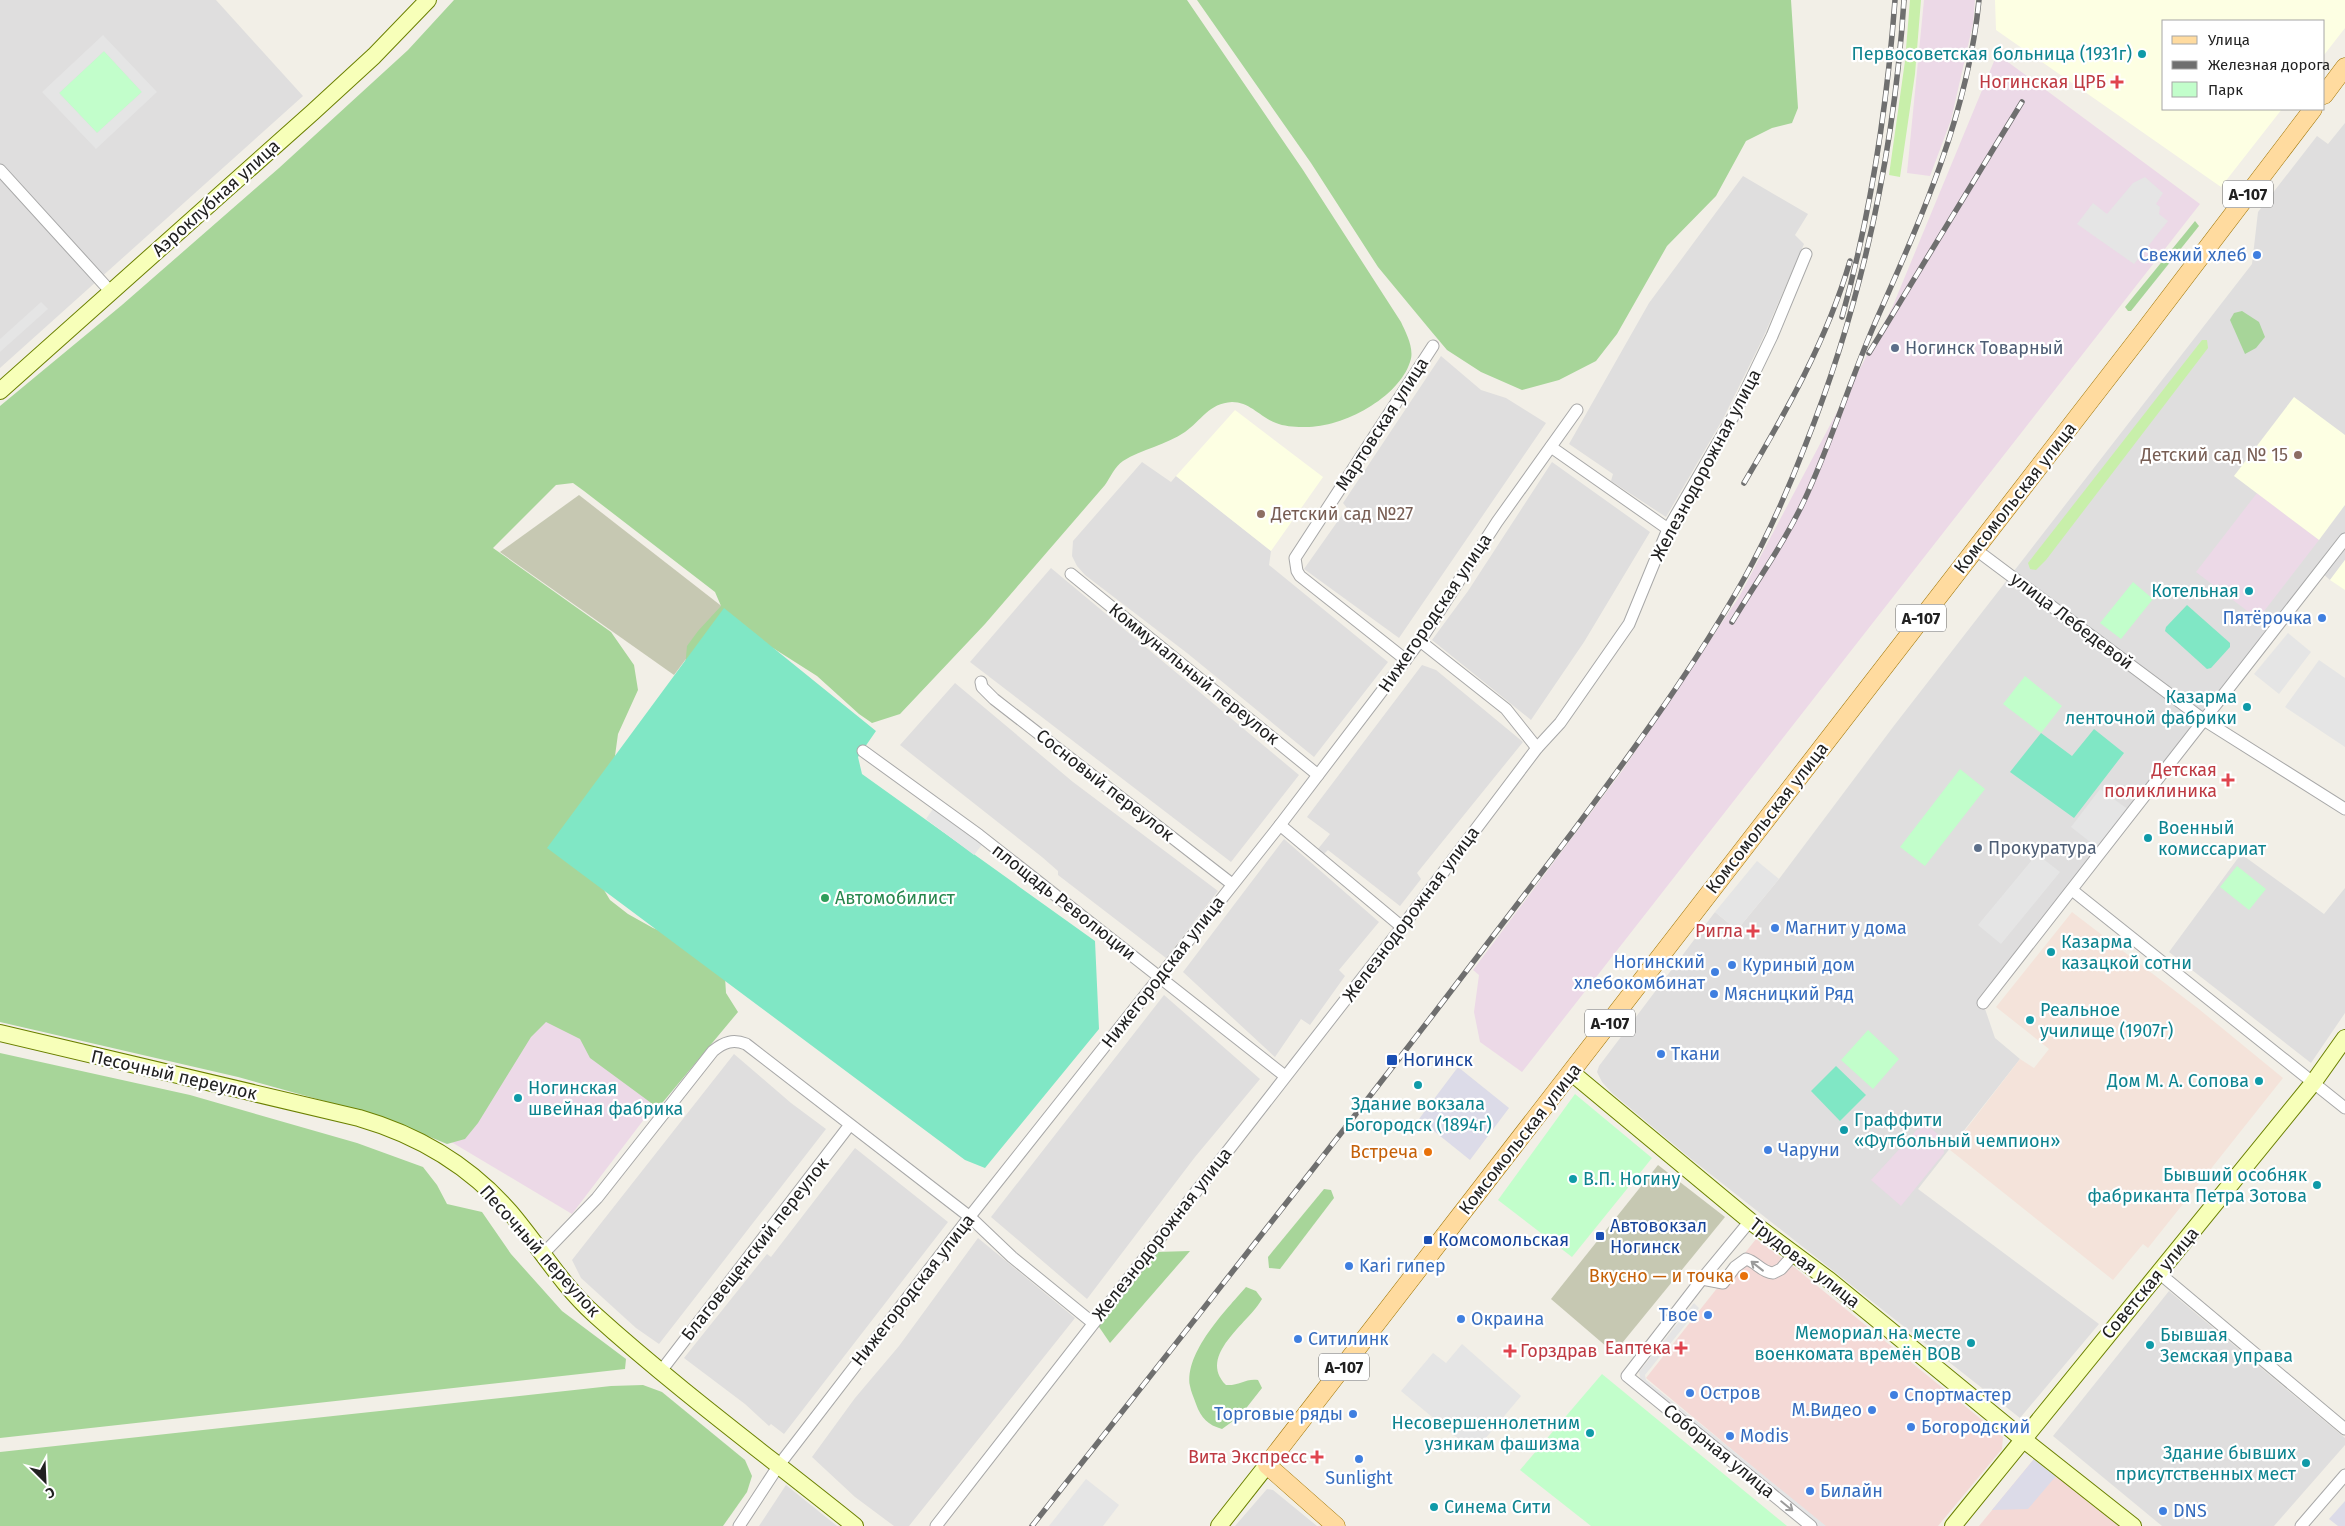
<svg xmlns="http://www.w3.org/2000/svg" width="2345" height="1526" font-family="'Fira Sans',sans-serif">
	<rect width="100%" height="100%" fill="#f2efe7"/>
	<g fill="#dfdede">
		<path d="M0,0h216l87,96 -303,272z"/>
		<path d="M2345,123v437l-15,20 -9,-8 -338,431 12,35 25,21 -102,130 181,135 -79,94 -330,-260 -78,-65 -10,-11 -5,-10 2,-6 116,-154 22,18 42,-51 114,-152 359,-463 6,-52 59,-76 11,8z"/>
		<path d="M1743,176l65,38 -13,21 9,9 -41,94 -39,79 -58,100 -55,-36 2,-7 -44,-30 80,-141z"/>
		<path d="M1441,356l40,34 25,8 40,25 -147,215 -95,-69 43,-61 -4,-5z"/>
		<path d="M1142,462l29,20 5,-6 95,75 -2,14 119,97 -74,95 -127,-104 -102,-78 -8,-9 -5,-10 1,-15z"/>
		<path d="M1552,462l98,70 -66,110 -53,78 -99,-80 36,-49z"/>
		<path d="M1051,568l248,207 -68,87 -261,-200z"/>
		<path d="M1422,665l14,5 87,72 -106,131 4,6 -21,27 -72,-56 -4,4 -6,-5 12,-15 -23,-17z"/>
		<path d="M955,683l118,99 145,109 -52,67 -108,-83v-4l-16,-14 -142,-112z"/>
		<path d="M1284,839l95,83 -40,48 6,6 -35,49 -9,-6 -26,38 -92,-85z"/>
		<path d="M2241,854l83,60 21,-26v125l-34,50 -142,-111z"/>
		<path d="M1164,995l96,84 -65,78 -108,142 -96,-82z"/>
		<path d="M734,1054l57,49 35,26 -167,215 -23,-16 -55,-50 -9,-18z"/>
		<path d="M855,1148l93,74 -164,212 -13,-10 -2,2 -24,-22 -61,-46 83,-104 4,3z"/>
		<path d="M978,1238l97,80 -166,208h-15l-39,-29 -43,-40 43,-59 44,-52z"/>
		<path d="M2169,1291l176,147v7l-71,81h-112l-109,-90z"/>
		<path d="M786,1485l51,41h-78z"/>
		<path d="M1267,1489l6,1 44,36h-82z"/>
	</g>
	<g fill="#f4d9d6">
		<path d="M1756,1239l38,28 209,170 -1,12 -64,77h-114l-178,-148z"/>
		<path d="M2034,1459l22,17 64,50h-141z"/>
	</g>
	<g fill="#ecd9e7">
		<path d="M1924,0h51l-2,24 -22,96 -21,56 -23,-3z"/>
		<path d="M1997,54l203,150 -678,868 -42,-30 -6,-30 5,-37 -6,-5 149,-199 117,-174 153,-289z"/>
		<path d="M2257,493l62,47 -61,79 -62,-47z"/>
		<path d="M540,1006l124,87 -92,121 -124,-74z"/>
		<path d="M1924,1122l18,16 2,15 -43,53 -30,-26z"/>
	</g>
	<g fill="#fdffe3">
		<path d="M1995,0h350v28l-21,27v-34h-160v88h118l-61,78 -225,-157z"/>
		<path d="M2294,397l51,38v70l-26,35 -85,-64z"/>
		<path d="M1235,410l88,67 -52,74 -95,-75z"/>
		<path d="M2345,560v30l-15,-10z"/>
	</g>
	<path fill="#f4e3da" d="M2072,912l128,98 83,68 -135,170 -5,-4 -30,36 -163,-130 70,-91 14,9 15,-19 -53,-42z"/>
	<g fill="#c6c8b2">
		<path d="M579,495l145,113 -50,67 -174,-123z"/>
		<path d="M1658,1165l67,52 -111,136 -63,-54z"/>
	</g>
	<g fill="#c8efaa">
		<path d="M1910,0h11l-6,74 -15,103 -11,-2 16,-114z"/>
		<path d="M2202,340h5l1,8 -162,212 -10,10 -6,-1 -2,-6z"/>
	</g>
	<g fill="#a7d599">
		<path d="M454,0h733l116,170 98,152c5,11 14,27 9,40 -12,37 -70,67 -108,65 -8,0 -19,-1 -26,-4 -16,-6 -26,-21 -44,-21 -23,1 -31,19 -47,30 -19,13 -43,17 -62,29 -8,5 -13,17 -18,24l-120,139 -85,90 -28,9 -13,-9 -42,-38 -44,-28 -88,19 2,-21 11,-15 23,-25 -6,-14 -131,-101 -11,-8 -17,2 -63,63 118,84 23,33 4,25 -20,44 -20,146 12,20 18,14 25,14 50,20 22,29 1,16 12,19 -80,96 -68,-50 -10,-19 -34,-17 -15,15 -53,86 -13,16 -18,5 -65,-27 -144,-40 -238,-55v-616l122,-101 157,-137 129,-118z"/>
		<path d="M1197,0h594l7,108 -6,15 -20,5 -26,13 -30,55 -49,50 -50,88 -21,27 -37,19 -37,10 -41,-18 -34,-22 -16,-19 -53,-64 -67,-104z"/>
		<path d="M2195,221l4,5 -68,85h-3l-3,-4z"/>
		<path d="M2242,311l17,11 6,15 -9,11 -11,6 -15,-34 4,-7z"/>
		<path d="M0,1053l190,42 167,48 66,24 14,18 10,19 35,8 29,42 51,57 64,48 -1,10 -625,69z"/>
		<path d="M1324,1189l7,1 3,8 -54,71 -11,-1 -1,-11z"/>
		<path d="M1190,1251l-80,92 -13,-19 59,-72z"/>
		<path d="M1246,1287l10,4 6,8c-14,25 -65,56 -36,86 13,1 20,-7 32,-5l4,8 -22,28 -18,13c-14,-4 -21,-11 -26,-25 -2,-6 -5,-12 -6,-18 -6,-33 36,-76 56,-99z"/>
		<path d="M643,1385l19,7 83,68 7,16 -5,16 -24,34h-723v-74l611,-66z"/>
	</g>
	<g fill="#c2fecb">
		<path d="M104,51l38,41 -45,41 -38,-40z"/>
		<path d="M2133,582l20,17 -32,40 -21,-16z"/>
		<path d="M2025,676l37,30 -21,27 -38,-29z"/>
		<path d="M1960,769l25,20 -60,77 -25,-19z"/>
		<path d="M2237,866l29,23 -17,21 -29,-23z"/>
		<path d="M1868,1030l31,29 -26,30 -32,-29z"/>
		<path d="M1575,1094l77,64 -80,99 -74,-57z"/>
		<path d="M1602,1374l185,152h-196l-71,-56z"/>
	</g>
	<g fill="#80e7c5">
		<path d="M2187,605l43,38v4l-19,21 -4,1 -42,-38 1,-4z"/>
		<path d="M724,608l152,123 -18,26 4,17 233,167 4,88 -114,139 -20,-8 -418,-312z"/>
		<path d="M2094,729l30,24 -50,65 -64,-46 31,-39 31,23z"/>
		<path d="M1836,1066l30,29 -26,26 -29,-30z"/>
	</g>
	<g fill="#e5e5e5" fill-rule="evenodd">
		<path d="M103,35l54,57 -61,57 -54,-57zM104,51l38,41 -45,41 -38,-40z"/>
		<path d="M2145,177l18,16 -7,11 4,3 -1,7 9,7 -34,43 -57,-40 16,-21 14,11 26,-31z"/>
		<path d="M41,302l7,7 -48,43v-13z"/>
		<path d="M2288,633l23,19 -32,42 -25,-20z"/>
		<path d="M2319,660l26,18v69l-60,-40z"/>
		<path d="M2100,789l29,21 -30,39 -28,-22z"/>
		<path d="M935,806l49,36 -10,13 -48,-36z"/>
		<path d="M2037,854l23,18 -59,72 -23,-19z"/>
		<path d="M1757,861l22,18 -42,51 -22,-18z"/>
		<path d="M1694,1303l5,5 -54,67 1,5 180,146h-9l-176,-145 -2,-9z"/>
		<path d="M1462,1344l59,52 -47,56 -73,-61 32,-38 13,10z"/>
		<path d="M1086,1479l33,26 -16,21h-54z"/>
	</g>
	<g fill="#dcdbe8">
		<path d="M1458,1067l51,41 -39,52 -51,-41z"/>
		<path d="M2034,1459l22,17 -28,33 -36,1z"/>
		<path d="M2345,1501v25h-7l-9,-7z"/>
	</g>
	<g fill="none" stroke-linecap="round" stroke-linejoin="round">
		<defs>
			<g id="street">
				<path d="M0,170l111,122"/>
				<path d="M1551,447l117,82"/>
				<path d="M1975,549l229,171 141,89"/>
				<path d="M1071,574l247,201"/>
				<path d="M1420,641l86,68 31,39"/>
				<path d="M1406,660l-106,-84 -3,-5 -2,-13 138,-212"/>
				<path d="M981,682l1,5 12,12 238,185"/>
				<path d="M863,751l116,84 306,241"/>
				<path d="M1280,825l122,102"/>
				<path d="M2072,890l273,218"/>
				<path d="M1983,1003l362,-464"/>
				<path d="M1750,1221l-48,58 -75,97 184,150"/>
				<path d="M542,1255l55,-57 116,-147c11,-9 20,-12 33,-7l224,173 42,40 81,66"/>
				<path d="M2159,1273l186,156"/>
				<path d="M1702,1279l21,4 12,-16 11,-8c11,3 15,13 27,14l8,-4 14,-16"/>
				<path d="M661,1371l188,-245"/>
				<path d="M739,1526l40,-61 192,-250 309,-390 140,-184 77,-119 80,-112"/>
				<path d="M936,1526l466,-599 135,-179 23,-25 69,-99 39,-95 66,-114 38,-79 34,-82"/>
				<path d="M2301,1526l44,-51"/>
			</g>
			<g id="secondary">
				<path d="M0,391l313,-279 61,-56 54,-56"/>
				<path d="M0,1033l359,85c59,17 110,47 151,94 29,34 51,72 84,102 83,75 174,142 261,212"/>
				<path d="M1572,1073l178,148 79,59 195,160 109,86"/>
				<path d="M1219,1526l48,-61"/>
				<path d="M1953,1526l360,-443 32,-45"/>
			</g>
			<g id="primary">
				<path d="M2324,95l21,-28"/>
				<path d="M1336,1526l-69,-61 877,-1134 169,-222"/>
			</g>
		</defs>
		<use href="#street" stroke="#a8a8a8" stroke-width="13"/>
		<use href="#secondary" stroke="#6b8000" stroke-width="18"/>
		<use href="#primary" stroke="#9e7300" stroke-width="19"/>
		<use href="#street" stroke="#fff" stroke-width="11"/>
		<use href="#secondary" stroke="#f7ffb9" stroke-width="16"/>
		<use href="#primary" stroke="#ffdb9f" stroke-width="18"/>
		<defs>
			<g id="rail">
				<path d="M1842,317c29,-104 45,-210 53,-317"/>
				<path d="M1869,353l153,-251"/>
				<path d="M1744,483c42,-71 83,-143 106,-222"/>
				<path d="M1732,622c26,-43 56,-84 76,-130 25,-55 43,-114 67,-169 46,-104 93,-209 104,-323"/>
				<path d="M1032,1526c134,-170 268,-339 400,-510 47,-62 95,-124 142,-186 61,-82 121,-164 171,-253 23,-42 43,-87 60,-131 57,-143 89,-293 99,-446"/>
			</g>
		</defs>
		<use href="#rail" stroke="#6f6f6f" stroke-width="5.5"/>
		<use href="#rail" stroke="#fff" stroke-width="4" stroke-dasharray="11" stroke-linecap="butt"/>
	</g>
	<defs><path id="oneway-shaft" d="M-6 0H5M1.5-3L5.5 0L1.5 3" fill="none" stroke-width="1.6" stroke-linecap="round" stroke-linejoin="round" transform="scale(1.25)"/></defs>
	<g stroke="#9b9b9b">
		<use href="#oneway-shaft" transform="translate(1757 1266) rotate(-142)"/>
		<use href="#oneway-shaft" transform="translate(1787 1506) rotate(39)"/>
	</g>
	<g fill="#0f9aa8" stroke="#fff" stroke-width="2">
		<circle cx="2142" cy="54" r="5"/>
		<circle cx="2249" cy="591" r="5"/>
		<circle cx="2247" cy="707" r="5"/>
		<circle cx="2148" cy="838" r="5"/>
		<circle cx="2051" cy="952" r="5"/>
		<circle cx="2030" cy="1020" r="5"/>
		<circle cx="2259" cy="1081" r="5"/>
		<circle cx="1418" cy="1085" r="5"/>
		<circle cx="518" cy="1098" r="5"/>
		<circle cx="1844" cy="1130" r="5"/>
		<circle cx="1573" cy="1179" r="5"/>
		<circle cx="2317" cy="1185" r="5"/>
		<circle cx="1971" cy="1343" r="5"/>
		<circle cx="2150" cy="1345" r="5"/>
		<circle cx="1590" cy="1433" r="5"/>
		<circle cx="2306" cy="1463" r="5"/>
		<circle cx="1434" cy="1507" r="5"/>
	</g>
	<g fill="#e0444e" stroke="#fff" stroke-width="2">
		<path d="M2114.5 74.5h5v5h5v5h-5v5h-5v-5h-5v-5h5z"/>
		<path d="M2225.5 772.5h5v5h5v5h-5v5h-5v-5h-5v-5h5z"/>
		<path d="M1750.5 923.5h5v5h5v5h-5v5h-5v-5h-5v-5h5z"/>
		<path d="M1678.5 1340.5h5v5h5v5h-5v5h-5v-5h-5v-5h5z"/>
		<path d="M1507.5 1343.5h5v5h5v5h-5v5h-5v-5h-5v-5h5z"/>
		<path d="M1314.5 1449.5h5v5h5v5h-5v5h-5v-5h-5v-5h5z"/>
	</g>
	<g fill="#3f7fe0" stroke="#fff" stroke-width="2">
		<circle cx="2257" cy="255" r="5"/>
		<circle cx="2322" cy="618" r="5"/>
		<circle cx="1775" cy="928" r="5"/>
		<circle cx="1732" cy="965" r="5"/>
		<circle cx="1715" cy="972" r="5"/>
		<circle cx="1714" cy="994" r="5"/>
		<circle cx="1661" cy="1054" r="5"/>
		<circle cx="1768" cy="1150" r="5"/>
		<circle cx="1349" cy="1266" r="5"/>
		<circle cx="1708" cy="1315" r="5"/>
		<circle cx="1461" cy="1319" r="5"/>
		<circle cx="1298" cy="1339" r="5"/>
		<circle cx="1690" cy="1393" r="5"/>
		<circle cx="1894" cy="1395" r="5"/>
		<circle cx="1872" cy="1410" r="5"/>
		<circle cx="1353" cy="1414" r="5"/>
		<circle cx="1911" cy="1427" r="5"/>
		<circle cx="1730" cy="1436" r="5"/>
		<circle cx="1359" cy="1459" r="5"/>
		<circle cx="1810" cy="1491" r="5"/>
		<circle cx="2163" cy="1511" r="5"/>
	</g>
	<g fill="#5c6f8a" stroke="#fff" stroke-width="2">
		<circle cx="1895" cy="348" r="5"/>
		<circle cx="1978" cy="848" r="5"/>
	</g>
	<g fill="#8d6e63" stroke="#fff" stroke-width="2">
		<circle cx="2298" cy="455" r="5"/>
		<circle cx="1261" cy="514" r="5"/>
	</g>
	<circle fill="#2e9e5b" stroke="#fff" stroke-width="2" cx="825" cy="898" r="5"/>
	<g fill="#1a4fb4" stroke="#fff" stroke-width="2">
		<rect x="1386" y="1054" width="12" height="12" rx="2.5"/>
		<rect x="1595" y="1231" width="10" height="10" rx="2.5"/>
		<rect x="1423" y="1235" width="10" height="10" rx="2.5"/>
	</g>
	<g fill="#e8710a" stroke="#fff" stroke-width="2">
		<circle cx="1428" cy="1152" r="5"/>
		<circle cx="1744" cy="1276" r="5"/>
	</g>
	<g text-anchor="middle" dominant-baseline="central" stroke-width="4.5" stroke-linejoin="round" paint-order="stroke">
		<g fill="#fff" stroke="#646464" stroke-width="1">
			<rect x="2223" y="180.5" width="50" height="27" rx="4"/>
			<rect x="1896" y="604.5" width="50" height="27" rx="4"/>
			<rect x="1585" y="1009.5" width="50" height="27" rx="4"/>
			<rect x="1319" y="1353.5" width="50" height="27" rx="4"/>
		</g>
		<g font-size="16" font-weight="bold" fill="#212121">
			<text x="2248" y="194">А-107</text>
			<text x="1921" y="618">А-107</text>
			<text x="1610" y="1023">А-107</text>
			<text x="1344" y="1367">А-107</text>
		</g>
		<g font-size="18" fill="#0d838f" stroke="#fff" text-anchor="end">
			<text x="2132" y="54">Первосоветская больница (1931г)</text>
			<text x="2239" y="591">Котельная</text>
			<text x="2237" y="697">Казарма<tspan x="2237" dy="21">ленточной фабрики</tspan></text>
			<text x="2158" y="828" text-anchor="start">Военный<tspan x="2158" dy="21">комиссариат</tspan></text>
			<text x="2061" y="942" text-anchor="start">Казарма<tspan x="2061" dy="21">казацкой сотни</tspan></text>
			<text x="2040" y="1010" text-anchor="start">Реальное<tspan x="2040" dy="21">училище (1907г)</tspan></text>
			<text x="2249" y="1081">Дом М. А. Сопова</text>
			<text x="528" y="1088" text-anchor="start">Ногинская<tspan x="528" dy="21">швейная фабрика</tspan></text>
			<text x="1418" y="1104" text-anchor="middle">Здание вокзала<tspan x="1418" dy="21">Богородск (1894г)</tspan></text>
			<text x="1854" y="1120" text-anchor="start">Граффити<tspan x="1854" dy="21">«Футбольный чемпион»</tspan></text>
			<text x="2307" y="1175">Бывший особняк<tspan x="2307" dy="21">фабриканта Петра Зотова</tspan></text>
			<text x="1583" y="1179" text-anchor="start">В.П. Ногину</text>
			<text x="1961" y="1333">Мемориал на месте<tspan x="1961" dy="21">военкомата времён ВОВ</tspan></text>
			<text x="2160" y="1335" text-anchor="start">Бывшая<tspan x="2160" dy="21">Земская управа</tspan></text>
			<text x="1580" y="1423">Несовершеннолетним<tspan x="1580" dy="21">узникам фашизма</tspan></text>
			<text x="2296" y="1453">Здание бывших<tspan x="2296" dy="21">присутственных мест</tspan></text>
			<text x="1444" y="1507" text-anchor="start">Синема Сити</text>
		</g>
		<g font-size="18" fill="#be3a42" stroke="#fff" text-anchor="end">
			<text x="2106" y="82">Ногинская ЦРБ</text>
			<text x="2217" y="770">Детская<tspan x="2217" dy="21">поликлиника</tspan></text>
			<text x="1743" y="931">Ригла</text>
			<text x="1671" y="1348">Еаптека</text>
			<text x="1520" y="1351" text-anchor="start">Горздрав</text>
			<text x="1307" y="1457">Вита Экспресс</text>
		</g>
		<g font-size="18" fill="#212121" stroke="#fff">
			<text transform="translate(216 198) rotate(-42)">Аэроклубная улица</text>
			<text transform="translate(1382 424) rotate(-57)">Мартовская улица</text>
			<text transform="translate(1706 465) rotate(-62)">Железнодорожная улица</text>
			<text transform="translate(2015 498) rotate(-52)">Комсомольская улица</text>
			<text transform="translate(1435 613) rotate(-56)">Нижегородская улица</text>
			<text transform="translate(2072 621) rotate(37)">улица Лебедевой</text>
			<text transform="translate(1194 674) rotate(39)">Коммунальный переулок</text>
			<text transform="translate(1105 785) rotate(38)">Сосновый переулок</text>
			<text transform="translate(1767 818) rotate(-52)">Комсомольская улица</text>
			<text transform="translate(1064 902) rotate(38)">площадь Революции</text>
			<text transform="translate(1411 914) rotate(-53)">Железнодорожная улица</text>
			<text transform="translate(1163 972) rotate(-52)">Нижегородская улица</text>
			<text transform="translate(174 1075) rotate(13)">Песочный переулок</text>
			<text transform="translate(1520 1139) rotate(-52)">Комсомольская улица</text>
			<text transform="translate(1162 1234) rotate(-52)">Железнодорожная улица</text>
			<text transform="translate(755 1249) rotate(-52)">Благовещенский переулок</text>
			<text transform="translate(540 1251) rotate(48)">Песочный переулок</text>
			<text transform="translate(1805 1263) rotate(38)">Трудовая улица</text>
			<text transform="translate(2150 1283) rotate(-50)">Советская улица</text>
			<text transform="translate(913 1290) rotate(-52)">Нижегородская улица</text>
			<text transform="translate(1719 1451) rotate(39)">Соборная улица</text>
		</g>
		<g font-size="18" fill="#366cbe" stroke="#fff" text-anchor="start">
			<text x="2247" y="255" text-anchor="end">Свежий хлеб</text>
			<text x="2312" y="618" text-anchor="end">Пятёрочка</text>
			<text x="1785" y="928">Магнит у дома</text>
			<text x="1705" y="962" text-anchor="end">Ногинский<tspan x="1705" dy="21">хлебокомбинат</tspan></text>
			<text x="1742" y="965">Куриный дом</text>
			<text x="1724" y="994">Мясницкий Ряд</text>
			<text x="1671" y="1054">Ткани</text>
			<text x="1778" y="1150">Чаруни</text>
			<text x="1359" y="1266">Kari гипер</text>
			<text x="1698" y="1315" text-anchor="end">Твое</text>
			<text x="1471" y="1319">Окраина</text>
			<text x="1308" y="1339">Ситилинк</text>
			<text x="1700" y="1393">Остров</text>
			<text x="1904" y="1395">Спортмастер</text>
			<text x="1862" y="1410" text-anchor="end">М.Видео</text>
			<text x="1343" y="1414" text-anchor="end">Торговые ряды</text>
			<text x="1921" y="1427">Богородский</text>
			<text x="1740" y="1436">Modis</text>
			<text x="1359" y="1478" text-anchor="middle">Sunlight</text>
			<text x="1820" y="1491">Билайн</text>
			<text x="2173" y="1511">DNS</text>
		</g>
		<g font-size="18" fill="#4e5e75" stroke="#fff" text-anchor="start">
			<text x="1905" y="348">Ногинск Товарный</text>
			<text x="1988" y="848">Прокуратура</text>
		</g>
		<g font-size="18" fill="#785e54" stroke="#fff" text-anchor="end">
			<text x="2288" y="455">Детский сад № 15</text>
			<text x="1271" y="514" text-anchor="start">Детский сад №27</text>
		</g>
		<g font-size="18" fill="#27864d" stroke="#fff" text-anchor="start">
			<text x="835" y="898">Автомобилист</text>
		</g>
		<g font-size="18" fill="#164399" stroke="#fff" text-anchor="start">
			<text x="1403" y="1060">Ногинск</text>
			<text x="1610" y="1226">Автовокзал<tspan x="1610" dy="21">Ногинск</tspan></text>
			<text x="1438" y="1240">Комсомольская</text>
		</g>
		<g font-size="18" fill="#c56008" stroke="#fff" text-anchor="end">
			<text x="1418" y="1152">Встреча</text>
			<text x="1734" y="1276">Вкусно — и точка</text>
		</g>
	</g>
	<rect x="2162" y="20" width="162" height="90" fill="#ffffff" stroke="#a6a6a6"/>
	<rect x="2172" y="36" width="25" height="8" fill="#ffdb9f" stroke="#a6a6a6"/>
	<text x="2208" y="45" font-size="15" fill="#212121">Улица</text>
	<rect x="2172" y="61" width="25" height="8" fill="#6f6f6f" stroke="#a6a6a6"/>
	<text x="2208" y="70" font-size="15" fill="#212121">Железная дорога</text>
	<rect x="2172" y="82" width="25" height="15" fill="#c2fecb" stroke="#a6a6a6"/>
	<text x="2208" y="95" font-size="15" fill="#212121">Парк</text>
	<g transform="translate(45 1481) rotate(156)" stroke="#ffffff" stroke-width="4" paint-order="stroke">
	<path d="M0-4L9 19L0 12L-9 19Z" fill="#212121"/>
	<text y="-8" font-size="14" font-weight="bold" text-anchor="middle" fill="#212121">С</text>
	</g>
</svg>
